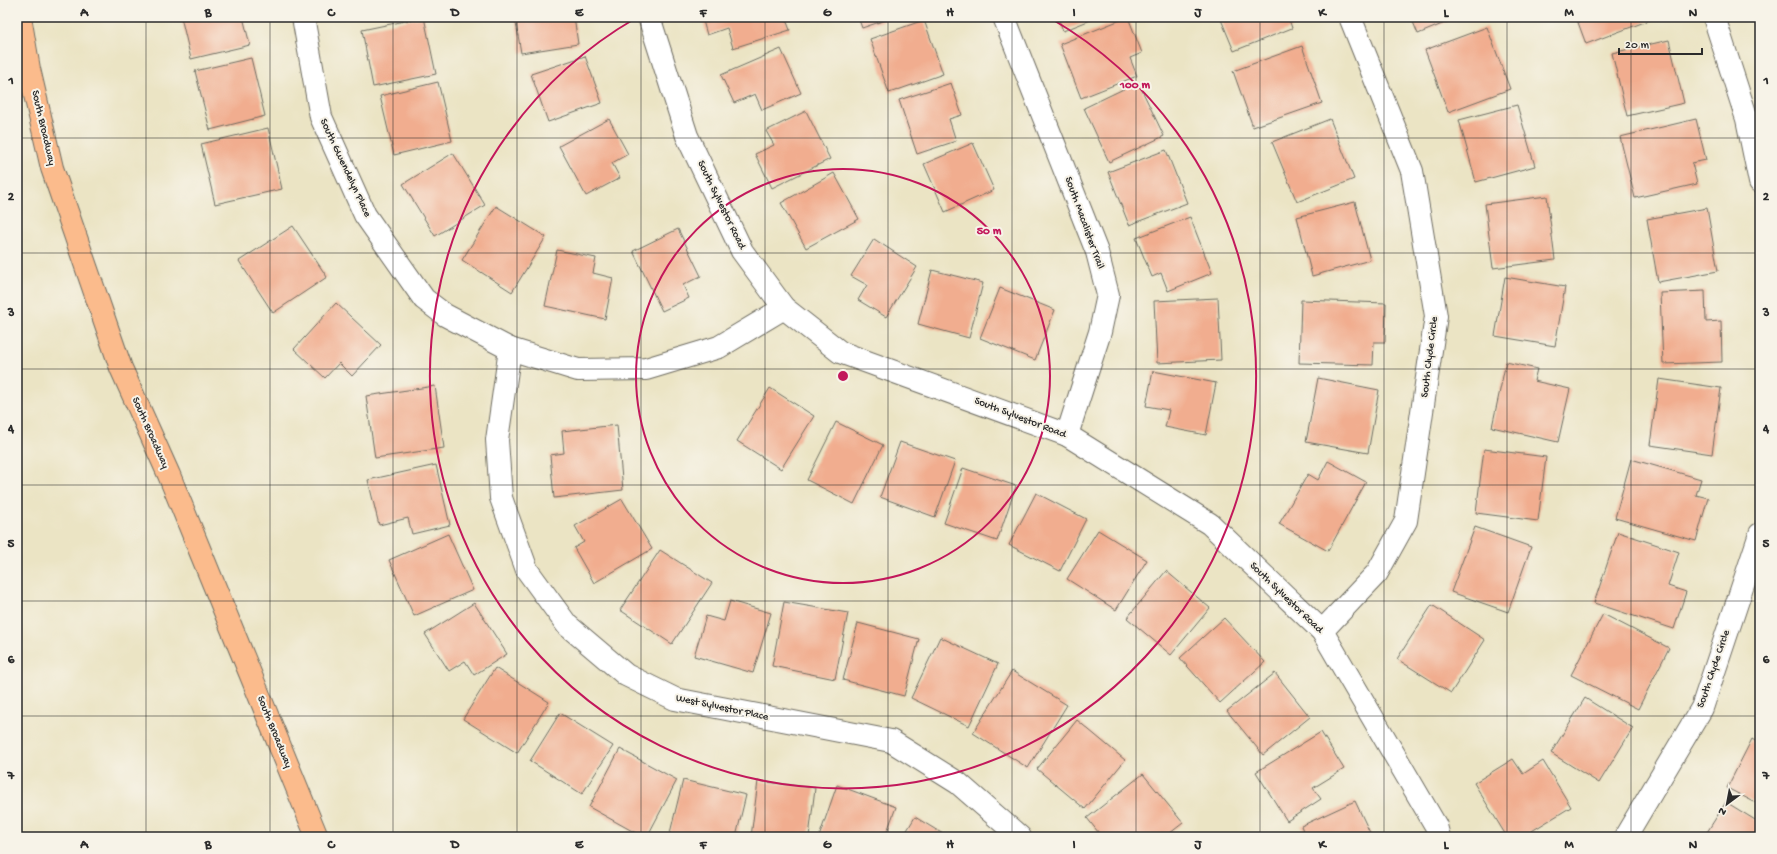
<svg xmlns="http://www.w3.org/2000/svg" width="1777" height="854" font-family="'Gochi Hand',sans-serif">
	<rect width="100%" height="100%" fill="#f7f3e8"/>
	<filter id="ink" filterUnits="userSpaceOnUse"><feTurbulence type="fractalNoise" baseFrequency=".025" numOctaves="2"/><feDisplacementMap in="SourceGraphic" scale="8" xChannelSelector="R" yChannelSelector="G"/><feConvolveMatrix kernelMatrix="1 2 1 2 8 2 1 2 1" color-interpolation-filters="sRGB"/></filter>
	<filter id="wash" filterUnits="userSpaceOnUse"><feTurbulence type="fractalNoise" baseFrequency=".012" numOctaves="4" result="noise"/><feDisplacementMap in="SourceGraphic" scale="16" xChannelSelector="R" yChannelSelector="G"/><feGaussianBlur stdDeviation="0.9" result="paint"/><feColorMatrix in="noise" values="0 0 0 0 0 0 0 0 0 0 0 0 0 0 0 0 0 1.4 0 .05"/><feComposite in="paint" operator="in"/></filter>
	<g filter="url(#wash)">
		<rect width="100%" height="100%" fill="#ebe4c4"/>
		<g id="blocks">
			<g fill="#f1ad8f">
				<path d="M181,17h62l7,28 -59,14z"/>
				<path d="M424,17l12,57 -63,13 -11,-57z"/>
				<path d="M515,17h59l4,27 -57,9z"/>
				<path d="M702,17h83l5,13 -57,18 -6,-20 -20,7z"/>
				<path d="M858,17h36l-32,11z"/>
				<path d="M1058,17h40l-35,14z"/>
				<path d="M1128,17l14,36 -12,5 7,18 -56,22 -21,-54z"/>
				<path d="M1220,17h68l4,11 -58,23z"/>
				<path d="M1411,17h48l-41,17z"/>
				<path d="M1576,17h73l1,3 -64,24z"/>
				<path d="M924,20l19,54 -54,19 -19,-54z"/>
				<path d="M1487,27l23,62 -62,23 -23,-62z"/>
				<path d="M1669,40l15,63 -57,13 -15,-63z"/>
				<path d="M1302,46l20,57 -69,24 -20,-56z"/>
				<path d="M781,49l20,44 -39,17 -7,-16 -21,9 -13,-28z"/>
				<path d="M585,56l17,47 -54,19 -17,-48z"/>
				<path d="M251,58l14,58 -55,14 -15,-59z"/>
				<path d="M438,82l14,59 -58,14 -14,-59z"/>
				<path d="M1138,82l26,54 -55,26 -25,-54z"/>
				<path d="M951,83l11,32 -13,4 7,22 -39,13 -18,-54z"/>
				<path d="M1517,105l18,61 -59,16 -17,-62z"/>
				<path d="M806,111l24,48 -58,29 -17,-34 19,-9 -8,-14z"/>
				<path d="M609,119l19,35 -16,9 8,15 -34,18 -27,-50z"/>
				<path d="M1330,119l24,60 -57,23 -25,-60z"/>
				<path d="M1696,119l10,41 -14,3 5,21 -62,14 -15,-61z"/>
				<path d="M268,128l14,61 -67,15 -14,-60z"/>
				<path d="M973,143l21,47 -49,22 -21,-48z"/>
				<path d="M1166,150l21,53 -58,22 -21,-53z"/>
				<path d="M453,153l32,52 -50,31 -32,-52z"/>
				<path d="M834,173l25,46 -53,29 -25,-45z"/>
				<path d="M1547,196l8,64 -62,8 -8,-64z"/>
				<path d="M1355,202l15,58 -58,16 -15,-59z"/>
				<path d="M496,206l50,31 -34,55 -50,-32z"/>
				<path d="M1707,208l11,63 -60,11 -11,-63z"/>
				<path d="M1190,217l22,56 -44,18 -7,-18 -9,4 -16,-39z"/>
				<path d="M293,226l34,51 -54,36 -34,-52z"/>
				<path d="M678,229l23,47 -18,9 6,13 -27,13 -29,-60z"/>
				<path d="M874,239l43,28 -31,50 -28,-17 9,-15 -16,-9z"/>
				<path d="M557,250l39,8 -3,15 20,5 -8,41 -60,-13z"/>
				<path d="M932,270l51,13 -14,55 -51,-14z"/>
				<path d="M1505,277l60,10 -10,59 -60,-10z"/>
				<path d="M1000,288l55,22 -20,50 -55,-22z"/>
				<path d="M1705,291l1,31 15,-1 1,41 -59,2 -3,-71z"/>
				<path d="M1218,298l3,62 -64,3 -3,-62z"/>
				<path d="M1301,300l85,3 -1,39h-11l-1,23 -74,-2z"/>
				<path d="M336,303l45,42 -29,31 -13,-13 -14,15 -31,-29z"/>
				<path d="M1506,362l31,7 -3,12 36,8 -12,53 -66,-15z"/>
				<path d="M1153,371l63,12 -10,52 -41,-8 4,-17 -23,-4z"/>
				<path d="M1318,378l61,12 -11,63 -62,-11z"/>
				<path d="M1659,379l62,9 -9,66 -62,-9z"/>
				<path d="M435,386l9,62 -69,10 -9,-62z"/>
				<path d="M770,388l44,28 -33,53 -44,-28z"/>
				<path d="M836,422l47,23 -29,59 -47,-24z"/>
				<path d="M617,425l6,65 -69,8 -4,-43 14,-2 -2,-22z"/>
				<path d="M900,442l55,19 -20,56 -55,-20z"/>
				<path d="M1484,449l62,8 -8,64 -62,-8z"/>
				<path d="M1631,459l70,20 -5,16 12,3 -12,43 -81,-23z"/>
				<path d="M1328,461l38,21 -38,69 -49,-27 29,-50 10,6z"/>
				<path d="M436,465l14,60 -38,9 -4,-16 -29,7 -11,-45z"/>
				<path d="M963,468l53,18 -19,55 -53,-18z"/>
				<path d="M1036,493l50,26 -26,52 -51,-26z"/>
				<path d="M622,499l30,50 -58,34 -20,-35 10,-6 -9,-16z"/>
				<path d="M1475,527l56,20 -23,65 -57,-20z"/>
				<path d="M1098,530l49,30 -31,50 -49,-31z"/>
				<path d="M1618,532l61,20 -11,34 18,6 -12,37 -80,-26z"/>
				<path d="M448,534l25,56 -59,26 -25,-56z"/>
				<path d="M660,550l52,33 -40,61 -52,-34z"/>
				<path d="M1166,571l44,37 -39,47 -44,-37z"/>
				<path d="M730,601l41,12 -18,60 -59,-17 12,-40 18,5z"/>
				<path d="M784,602l64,11 -13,66 -63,-13z"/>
				<path d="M474,603l33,51 -33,21 -9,-14 -16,10 -24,-37z"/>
				<path d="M1432,605l53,35 -34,53 -54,-34z"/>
				<path d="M1603,614l66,34 -31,61 -67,-34z"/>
				<path d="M1224,618l41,44 -45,41 -40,-45z"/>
				<path d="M858,623l61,16 -15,57 -61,-16z"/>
				<path d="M940,637l58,27 -29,62 -58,-28z"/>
				<path d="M495,668l54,34 -32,51 -54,-34z"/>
				<path d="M1012,671l55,34 -39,63 -55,-35z"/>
				<path d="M1275,673l35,44 -47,38 -36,-44z"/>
				<path d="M1585,698l48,30 -34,55 -48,-30z"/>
				<path d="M560,713l53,33 -31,48 -52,-33z"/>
				<path d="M1077,720l48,40 -40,49 -48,-40z"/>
				<path d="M1321,732l23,37 -31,19 8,11 -34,22 -31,-49z"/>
				<path d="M1752,739l8,5v61l-33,-17z"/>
				<path d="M620,749l57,31 -30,57h-4l-54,-30z"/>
				<path d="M1513,759l10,15 20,-13 28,46 -49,30h-15l-33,-54z"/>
				<path d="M1143,774l40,49 -18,14h-63l-15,-19z"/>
				<path d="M683,780l63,15 -10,42h-67z"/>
				<path d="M758,781l57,7 -6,49h-58z"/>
				<path d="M837,785l59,22 -11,30h-66z"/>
				<path d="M1355,801l17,36h-66l-5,-11z"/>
				<path d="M1726,802l34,21v14h-56z"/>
				<path d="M915,817l33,20h-45z"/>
			</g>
		</g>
	</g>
	<g filter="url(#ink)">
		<use href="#blocks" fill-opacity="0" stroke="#6e6c61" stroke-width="1"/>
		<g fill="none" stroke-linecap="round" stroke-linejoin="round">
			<defs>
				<g id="minor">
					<path d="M303,17l18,100 44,98 59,84 21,16 65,34 68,21 68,-1 73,-22 65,-39"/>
					<path d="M649,17l38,119 55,115 42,57 56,44 227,83 143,89 112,107 114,195 3,11"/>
					<path d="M1004,17l93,235 11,43 -8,37 -33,103"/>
					<path d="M1714,17l33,102 13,63"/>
					<path d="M510,349l-13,91 4,58 26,72 40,55 59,50 49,24 216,42 67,42 62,54"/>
					<path d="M1322,631l55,-58 29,-52 30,-205 -24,-145 -62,-154"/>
					<path d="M1625,837l77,-129 58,-174"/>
				</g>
				<path id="major" d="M20,17l9,52 23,99 69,200 48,107 148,362"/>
			</defs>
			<use href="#minor" stroke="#6e6c61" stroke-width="24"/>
			<use href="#major" stroke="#6e6c61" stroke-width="24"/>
			<use href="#minor" stroke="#fff" stroke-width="22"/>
			<use href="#major" stroke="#fbbb8c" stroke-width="22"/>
		</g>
	</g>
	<path fill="none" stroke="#2b2b2b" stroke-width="1" stroke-opacity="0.55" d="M146,17v820M270,17v820M393,17v820M517,17v820M641,17v820M765,17v820M888,17v820M1012,17v820M1136,17v820M1260,17v820M1384,17v820M1507,17v820M1631,17v820M17,138h1743M17,253h1743M17,369h1743M17,485h1743M17,601h1743M17,716h1743"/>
	<g fill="none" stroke="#c2185b" stroke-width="2">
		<circle cx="843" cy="376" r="207"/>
		<path d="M1050 18A413 413 0 1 1 636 18"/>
	</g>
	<g text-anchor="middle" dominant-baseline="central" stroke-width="4" stroke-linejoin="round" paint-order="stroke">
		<g font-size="11" fill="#2b2b2b" stroke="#f7f3e8">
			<text transform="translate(43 128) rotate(77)">South Broadway</text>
			<text transform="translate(345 168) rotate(65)">South Gwendelyn Place</text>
			<text transform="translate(721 205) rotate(64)">South Sylvestor Road</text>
			<text transform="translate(1084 223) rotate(70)">South Macalister Trail</text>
			<text transform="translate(1430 357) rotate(-83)">South Clyde Circle</text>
			<text transform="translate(1020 418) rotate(21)">South Sylvestor Road</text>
			<text transform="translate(150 433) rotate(66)">South Broadway</text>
			<text transform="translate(1286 598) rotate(44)">South Sylvestor Road</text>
			<text transform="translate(1714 669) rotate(-71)">South Clyde Circle</text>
			<text transform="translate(722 708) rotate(12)">West Sylvestor Place</text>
			<text transform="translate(274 732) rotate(68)">South Broadway</text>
		</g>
	</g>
	<circle cx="843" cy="376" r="6" fill="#c2185b" stroke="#f7f3e8" stroke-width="2"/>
	<g font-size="12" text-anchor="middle" font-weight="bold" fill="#c2185b" stroke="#f7f3e8" stroke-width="4" stroke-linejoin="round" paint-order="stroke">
		<text x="1135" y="88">100 m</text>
		<text x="989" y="234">50 m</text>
	</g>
	<rect width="1777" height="854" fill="none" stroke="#f7f3e8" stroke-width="44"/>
	<g transform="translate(1727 804) rotate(212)" stroke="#f7f3e8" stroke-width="3" paint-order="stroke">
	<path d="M0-3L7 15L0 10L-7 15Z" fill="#2b2b2b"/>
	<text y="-6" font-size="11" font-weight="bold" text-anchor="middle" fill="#2b2b2b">N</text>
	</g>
	<path d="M1619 48v6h83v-6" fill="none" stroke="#2b2b2b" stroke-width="2"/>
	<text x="1625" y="48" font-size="12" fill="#2b2b2b" stroke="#f7f3e8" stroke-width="3" paint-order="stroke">20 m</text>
	<rect x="22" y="22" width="1733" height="810" fill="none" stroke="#2b2b2b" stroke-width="1.5"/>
	<g font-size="13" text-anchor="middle" font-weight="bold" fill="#2b2b2b">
		<text x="84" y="16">A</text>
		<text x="208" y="16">B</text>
		<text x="331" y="16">C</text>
		<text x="455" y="16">D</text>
		<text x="579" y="16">E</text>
		<text x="703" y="16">F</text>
		<text x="827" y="16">G</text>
		<text x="950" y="16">H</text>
		<text x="1074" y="16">I</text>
		<text x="1198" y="16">J</text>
		<text x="1322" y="16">K</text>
		<text x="1446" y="16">L</text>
		<text x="1569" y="16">M</text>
		<text x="1693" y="16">N</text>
		<text x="11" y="84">1</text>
		<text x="1766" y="84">1</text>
		<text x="11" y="200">2</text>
		<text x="1766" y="200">2</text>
		<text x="11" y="316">3</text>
		<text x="1766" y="316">3</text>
		<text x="11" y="432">4</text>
		<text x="1766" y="432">4</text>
		<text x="11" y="547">5</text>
		<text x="1766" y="547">5</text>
		<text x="11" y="663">6</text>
		<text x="1766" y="663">6</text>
		<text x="11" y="779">7</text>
		<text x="1766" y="779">7</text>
		<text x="84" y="848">A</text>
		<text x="208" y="848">B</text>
		<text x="331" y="848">C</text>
		<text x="455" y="848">D</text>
		<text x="579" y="848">E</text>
		<text x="703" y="848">F</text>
		<text x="827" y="848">G</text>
		<text x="950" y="848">H</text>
		<text x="1074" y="848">I</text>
		<text x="1198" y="848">J</text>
		<text x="1322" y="848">K</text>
		<text x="1446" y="848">L</text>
		<text x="1569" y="848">M</text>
		<text x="1693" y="848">N</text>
	</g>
</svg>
